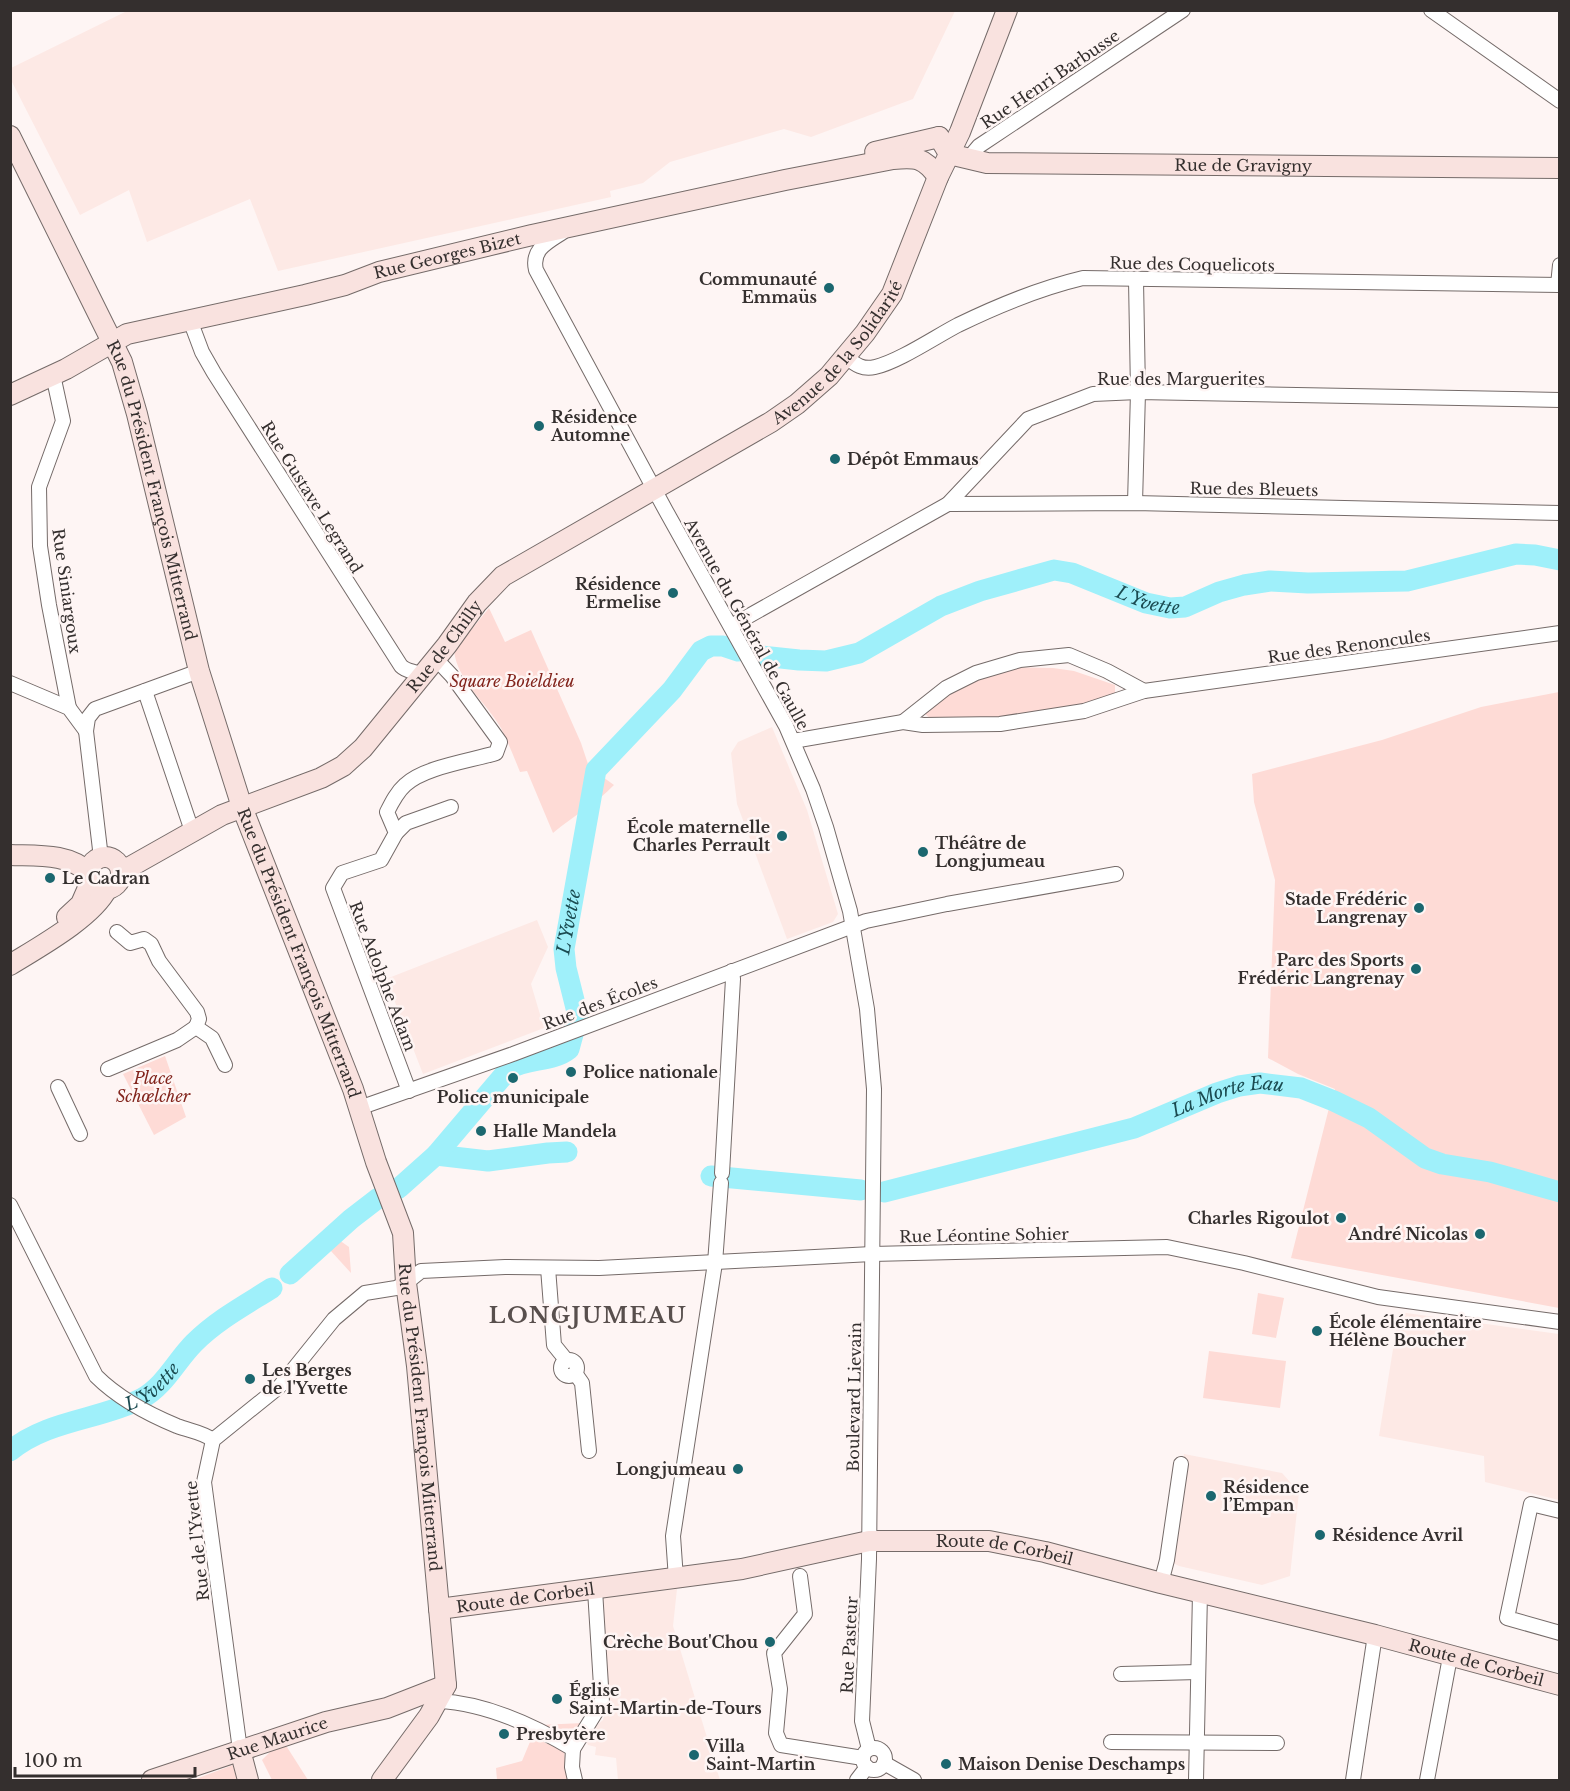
<svg xmlns="http://www.w3.org/2000/svg" width="1570" height="1791" font-family="'Libre Baskerville',serif">
	<rect width="100%" height="100%" fill="#fef5f4"/>
	<g fill="#fde9e5">
		<path d="M127,11h828l-42,88 -102,38 -27,-8 -114,33 -27,21 -33,8 1,6 -333,74 -28,-72 -103,43 -18,-52 -49,25 -69,-135v-12z"/>
		<path d="M772,727l35,83 31,104 -5,8 -46,17 -50,-135 -6,-51 7,-11z"/>
		<path d="M537,920l11,27 -17,37 13,44 -121,46 -37,-95z"/>
		<path d="M1399,1312l160,22v166l-74,-18 -1,-26 -105,-20z"/>
		<path d="M1184,1454l98,19 17,19 -9,84 -28,9 -83,-19 -12,-6z"/>
		<path d="M677,1589l-4,37 47,154h-102l-2,-22 -21,-3 1,-8 -8,-2 -1,-2 3,-12 13,-11 4,-16 -4,-107z"/>
	</g>
	<g fill="#fedbd6">
		<path d="M489,608l16,34 26,-12 50,113 8,24 25,18c-18,19 -41,31 -61,48l-26,-62 -7,1c-6,-15 -12,-30 -19,-44 -15,-26 -43,-46 -47,-77z"/>
		<path d="M1008,667l45,1 21,3 41,14v9l-25,10 -89,19 -70,-4 -6,-5 21,-20 25,-16z"/>
		<path d="M1559,692v616l-268,-50 38,-150 6,-19 -37,-15 -30,-16 7,-178 -21,-78 -2,-28 130,-34 99,-33z"/>
		<path d="M165,1056l21,61 -32,18 -31,-61z"/>
		<path d="M339,1240l10,7 2,26 -21,-23z"/>
		<path d="M1258,1293l26,5 -8,40 -24,-4z"/>
		<path d="M1209,1351l77,10 -6,47 -77,-10z"/>
		<path d="M583,1723l-11,17 -33,-15z"/>
		<path d="M532,1737l32,14 4,29h-71l-1,-12 26,-7z"/>
		<path d="M285,1744l23,36h-36l-10,-20 15,-15z"/>
		<path d="M233,1765l4,15h-44z"/>
	</g>
	<g fill="none" stroke-linecap="round" stroke-linejoin="round">
		<g stroke="#9ff0fa" stroke-width="21">
			<path id="s1" d="M753,655l46,5 27,1 33,-8 82,-47 39,-15 74,-21 18,3 74,30 24,5 15,-1 34,-15 25,-7 26,-4 38,2 99,-2 109,-27 19,1 25,5"/>
			<path d="M436,1155l52,6 60,-8 19,-1"/>
			<path d="M711,1176l150,14"/>
			<path id="s2" d="M884,1192l250,-64 83,-35 22,-7 21,-3 41,5 33,13 35,17 56,40 17,6 48,8 70,20"/>
			<path id="s3" d="M290,1274l61,-55 26,-20 22,-11 37,-33 73,-86c18,-11 44,-7 60,-20l9,-33 -12,-48 -2,-19 32,-179 76,-80 29,-39 10,-5h12l15,5"/>
			<path id="s4" d="M10,1451c37,-31 89,-31 131,-52 24,-13 35,-38 53,-56 23,-23 51,-38 78,-55"/>
		</g>
		<defs>
			<g id="street">
				<path d="M1431,10l129,91"/>
				<path d="M968,159l11,-13 204,-136"/>
				<path d="M563,232c-15,10 -32,17 -27,38l130,241 120,215 27,63 13,38 24,84 17,98 7,80 -5,470 -7,162 7,28"/>
				<path d="M1558,285l2,-20"/>
				<path d="M190,320l12,32 12,21 187,293c7,7 15,4 22,10"/>
				<path d="M846,357c10,8 17,13 29,10 23,-5 60,-30 83,-42 39,-19 83,-37 125,-47l477,7"/>
				<path d="M53,375l10,46 -24,66 1,59 9,59 20,103"/>
				<path d="M1135,503l3,-111 -2,-112"/>
				<path d="M948,504l187,-1 425,10"/>
				<path d="M731,626l217,-122 80,-85 65,-25 45,-2 422,8"/>
				<path d="M10,683l59,25 17,23"/>
				<path d="M145,691l47,140"/>
				<path d="M903,722l43,-34 30,-15 44,-13 49,-5 38,16 37,20"/>
				<path d="M793,741l110,-19 20,3 77,-1 84,-13 60,-20 416,-58"/>
				<path d="M396,833l10,-10 45,-16"/>
				<path d="M101,858l-15,-127 2,-13 7,-9 104,-38"/>
				<path d="M117,932l13,11 14,-4 7,5 8,17 38,51 2,7 -3,8"/>
				<path d="M196,1027l16,11 13,27"/>
				<path d="M108,1069l69,-29 19,-13"/>
				<path d="M58,1087l22,47"/>
				<path d="M409,1091l-76,-203 9,-15 39,-13 15,-27 -9,-21c5,-10 10,-20 18,-27 19,-18 65,-24 91,-32l4,-11 -48,-66 -16,-17"/>
				<path d="M359,1108l154,-54 353,-133 81,-17 169,-30"/>
				<path d="M722,1173l11,-194 -1,-8"/>
				<path d="M10,1205l86,171c23,23 52,38 81,50 13,5 25,6 36,14"/>
				<path d="M548,1268l6,77 13,16"/>
				<circle cx="569" cy="1368" r="8"/>
				<path d="M575,1373l7,10 7,68"/>
				<path d="M1560,1511l-29,-7 -24,114 53,15"/>
				<path d="M800,1576l5,38 -31,39 6,36 -4,44 5,12 82,13"/>
				<path d="M676,1579l-3,-43 42,-273 6,-80"/>
				<path d="M1161,1583l6,-23 14,-96"/>
				<path d="M1121,1674l77,-2"/>
				<path d="M438,1701c47,2 95,24 135,48"/>
				<path d="M1111,1742l166,1"/>
				<circle cx="874" cy="1759" r="11"/>
				<path d="M573,1749l29,-47 -7,-112"/>
				<path d="M573,1749l-1,18 3,13"/>
				<path d="M240,1750l-36,-268 9,-42 67,-54 54,-67 31,-26 31,-5 10,-5 15,-12 84,-4 94,1 273,-14 295,-7 77,16 134,34 182,25"/>
				<path d="M884,1763l30,17"/>
				<path d="M857,1780l10,-13"/>
				<path d="M1196,1780l4,-187"/>
				<path d="M1353,1780l22,-145"/>
				<path d="M1427,1780l23,-123"/>
			</g>
			<g id="secondary">
				<path id="s5" d="M10,136l112,226 15,52 62,257 43,136 111,282 23,73 27,71 3,50 11,83 29,319 -17,31 -47,64"/>
				<path id="s6" d="M939,137l10,17 38,9 573,5"/>
				<path d="M875,152l64,-15"/>
				<path id="s7" d="M10,395l56,-26 61,-35 178,-39 40,-10 34,-13 153,-37 253,-55 108,-21c23,-2 31,-2 45,18"/>
				<path d="M10,855c27,1 59,-2 79,18"/>
				<circle cx="105" cy="873" r="16"/>
				<path id="s8" d="M121,872l101,-57 99,-37 22,-12 20,-18 84,-103 30,-42 26,-27 268,-154 26,-18 32,-28 36,-43 27,-39 46,-117 22,-45 47,-122"/>
				<path d="M67,917l14,-13 10,-23"/>
				<path d="M10,965c29,-18 82,-47 97,-76"/>
				<path id="s9" d="M439,1609l303,-40 127,-28h120l56,11 116,31 214,52 185,50"/>
				<path d="M240,1750l8,30"/>
				<path id="s10" d="M152,1780l174,-58 61,-14 59,-23"/>
			</g>
		</defs>
		<use href="#street" stroke="#756b69" stroke-width="16"/>
		<use href="#secondary" stroke="#756b69" stroke-width="22"/>
		<use href="#street" stroke="#fff" stroke-width="14"/>
		<use href="#secondary" stroke="#f9e2df" stroke-width="20"/>
	</g>
	<g fill="#1b676f" stroke="#fef5f4" stroke-width="2">
		<circle cx="829" cy="288" r="6"/>
		<circle cx="539" cy="426" r="6"/>
		<circle cx="835" cy="459" r="6"/>
		<circle cx="673" cy="593" r="6"/>
		<circle cx="782" cy="836" r="6"/>
		<circle cx="923" cy="852" r="6"/>
		<circle cx="50" cy="878" r="6"/>
		<circle cx="1419" cy="908" r="6"/>
		<circle cx="1416" cy="969" r="6"/>
		<circle cx="571" cy="1072" r="6"/>
		<circle cx="513" cy="1078" r="6"/>
		<circle cx="481" cy="1131" r="6"/>
		<circle cx="1341" cy="1218" r="6"/>
		<circle cx="1480" cy="1234" r="6"/>
		<circle cx="1317" cy="1331" r="6"/>
		<circle cx="250" cy="1379" r="6"/>
		<circle cx="738" cy="1469" r="6"/>
		<circle cx="1211" cy="1496" r="6"/>
		<circle cx="1320" cy="1535" r="6"/>
		<circle cx="770" cy="1642" r="6"/>
		<circle cx="557" cy="1699" r="6"/>
		<circle cx="504" cy="1734" r="6"/>
		<circle cx="694" cy="1755" r="6"/>
		<circle cx="946" cy="1764" r="6"/>
	</g>
	<g text-anchor="middle" dominant-baseline="central" stroke-width="5" stroke-linejoin="round" paint-order="stroke">
		<g font-size="16" fill="#342f2e" stroke="#fef5f4">
			<text transform="translate(1050 79) rotate(-34)">Rue Henri Barbusse</text>
			<text stroke="none"><textPath href="#s6" startOffset="315">Rue de Gravigny</textPath></text>
			<text stroke="none"><textPath href="#s7" startOffset="462">Rue Georges Bizet</textPath></text>
			<text transform="translate(1192 264) rotate(1)">Rue des Coquelicots</text>
			<text stroke="none"><textPath href="#s8" startOffset="902">Avenue de la Solidarité</textPath></text>
			<text x="1181" y="379">Rue des Marguerites</text>
			<text transform="translate(1254 489) rotate(1)">Rue des Bleuets</text>
			<text stroke="none"><textPath href="#s5" startOffset="384">Rue du Président François Mitterrand</textPath></text>
			<text transform="translate(312 497) rotate(58)">Rue Gustave Legrand</text>
			<text transform="translate(67 591) rotate(82)">Rue Siniargoux</text>
			<text transform="translate(747 624) rotate(61)">Avenue du Général de Gaulle</text>
			<text stroke="none"><textPath href="#s8" startOffset="404">Rue de Chilly</textPath></text>
			<text transform="translate(1349 646) rotate(-8)">Rue des Renoncules</text>
			<text stroke="none"><textPath href="#s5" startOffset="870">Rue du Président François Mitterrand</textPath></text>
			<text transform="translate(383 976) rotate(69)">Rue Adolphe Adam</text>
			<text transform="translate(600 1003) rotate(-21)">Rue des Écoles</text>
			<text transform="translate(984 1235) rotate(-1)">Rue Léontine Sohier</text>
			<text transform="translate(854 1397) rotate(-89)">Boulevard Lievain</text>
			<text stroke="none"><textPath href="#s5" startOffset="1354">Rue du Président François Mitterrand</textPath></text>
			<text transform="translate(197 1541) rotate(-96)">Rue de l'Yvette</text>
			<text stroke="none"><textPath href="#s9" startOffset="572">Route de Corbeil</textPath></text>
			<text stroke="none"><textPath href="#s9" startOffset="87">Route de Corbeil</textPath></text>
			<text transform="translate(849 1645) rotate(-87)">Rue Pasteur</text>
			<text stroke="none"><textPath href="#s9" startOffset="1058">Route de Corbeil</textPath></text>
			<text stroke="none"><textPath href="#s10" startOffset="132">Rue Maurice</textPath></text>
		</g>
		<g font-size="16" font-weight="bold" fill="#342f2e" stroke="#fef5f4" text-anchor="start">
			<text x="817" y="279" text-anchor="end">Communauté<tspan x="817" dy="18">Emmaüs</tspan></text>
			<text x="551" y="417">Résidence<tspan x="551" dy="18">Automne</tspan></text>
			<text x="847" y="459">Dépôt Emmaus</text>
			<text x="661" y="584" text-anchor="end">Résidence<tspan x="661" dy="18">Ermelise</tspan></text>
			<text x="770" y="827" text-anchor="end">École maternelle<tspan x="770" dy="18">Charles Perrault</tspan></text>
			<text x="935" y="843">Théâtre de<tspan x="935" dy="18">Longjumeau</tspan></text>
			<text x="62" y="878">Le Cadran</text>
			<text x="1407" y="899" text-anchor="end">Stade Frédéric<tspan x="1407" dy="18">Langrenay</tspan></text>
			<text x="1404" y="960" text-anchor="end">Parc des Sports<tspan x="1404" dy="18">Frédéric Langrenay</tspan></text>
			<text x="583" y="1072">Police nationale</text>
			<text x="513" y="1097" text-anchor="middle">Police municipale</text>
			<text x="493" y="1131">Halle Mandela</text>
			<text x="1329" y="1218" text-anchor="end">Charles Rigoulot</text>
			<text x="1468" y="1234" text-anchor="end">André Nicolas</text>
			<text x="1329" y="1322">École élémentaire<tspan x="1329" dy="18">Hélène Boucher</tspan></text>
			<text x="262" y="1370">Les Berges<tspan x="262" dy="18">de l'Yvette</tspan></text>
			<text x="726" y="1469" text-anchor="end">Longjumeau</text>
			<text x="1223" y="1487">Résidence<tspan x="1223" dy="18">l’Empan</tspan></text>
			<text x="1332" y="1535">Résidence Avril</text>
			<text x="758" y="1642" text-anchor="end">Crèche Bout'Chou</text>
			<text x="569" y="1690">Église<tspan x="569" dy="18">Saint-Martin-de-Tours</tspan></text>
			<text x="516" y="1734">Presbytère</text>
			<text x="706" y="1746">Villa<tspan x="706" dy="18">Saint-Martin</tspan></text>
			<text x="958" y="1764">Maison Denise Deschamps</text>
		</g>
		<g font-size="16" font-style="italic" fill="#82241c" stroke="#fef5f4">
			<text x="512" y="681">Square Boieldieu</text>
			<text x="153" y="1078">Place<tspan x="153" dy="18">Schœlcher</tspan></text>
		</g>
		<g font-size="18" font-style="italic" fill="#1b4b51" stroke="#fef5f4">
			<text stroke="none"><textPath href="#s1" startOffset="420">L'Yvette</textPath></text>
			<text stroke="none"><textPath href="#s3" startOffset="496">L'Yvette</textPath></text>
			<text stroke="none"><textPath href="#s2" startOffset="358">La Morte Eau</textPath></text>
			<text stroke="none"><textPath href="#s4" startOffset="158">L'Yvette</textPath></text>
		</g>
		<g font-size="22" font-weight="bold" letter-spacing="1.5" fill="#584f4d" stroke="#fef5f4">
			<text x="588" y="1315">LONGJUMEAU</text>
		</g>
	</g>
	<rect width="1570" height="1791" fill="none" stroke="#342f2e" stroke-width="24"/>
	<path d="M15 1767v9h180v-9" fill="none" stroke="#342f2e" stroke-width="3"/>
	<text x="24" y="1767" font-size="18" fill="#342f2e" stroke="#fef5f4" stroke-width="4.5" paint-order="stroke">100 m</text>
</svg>
